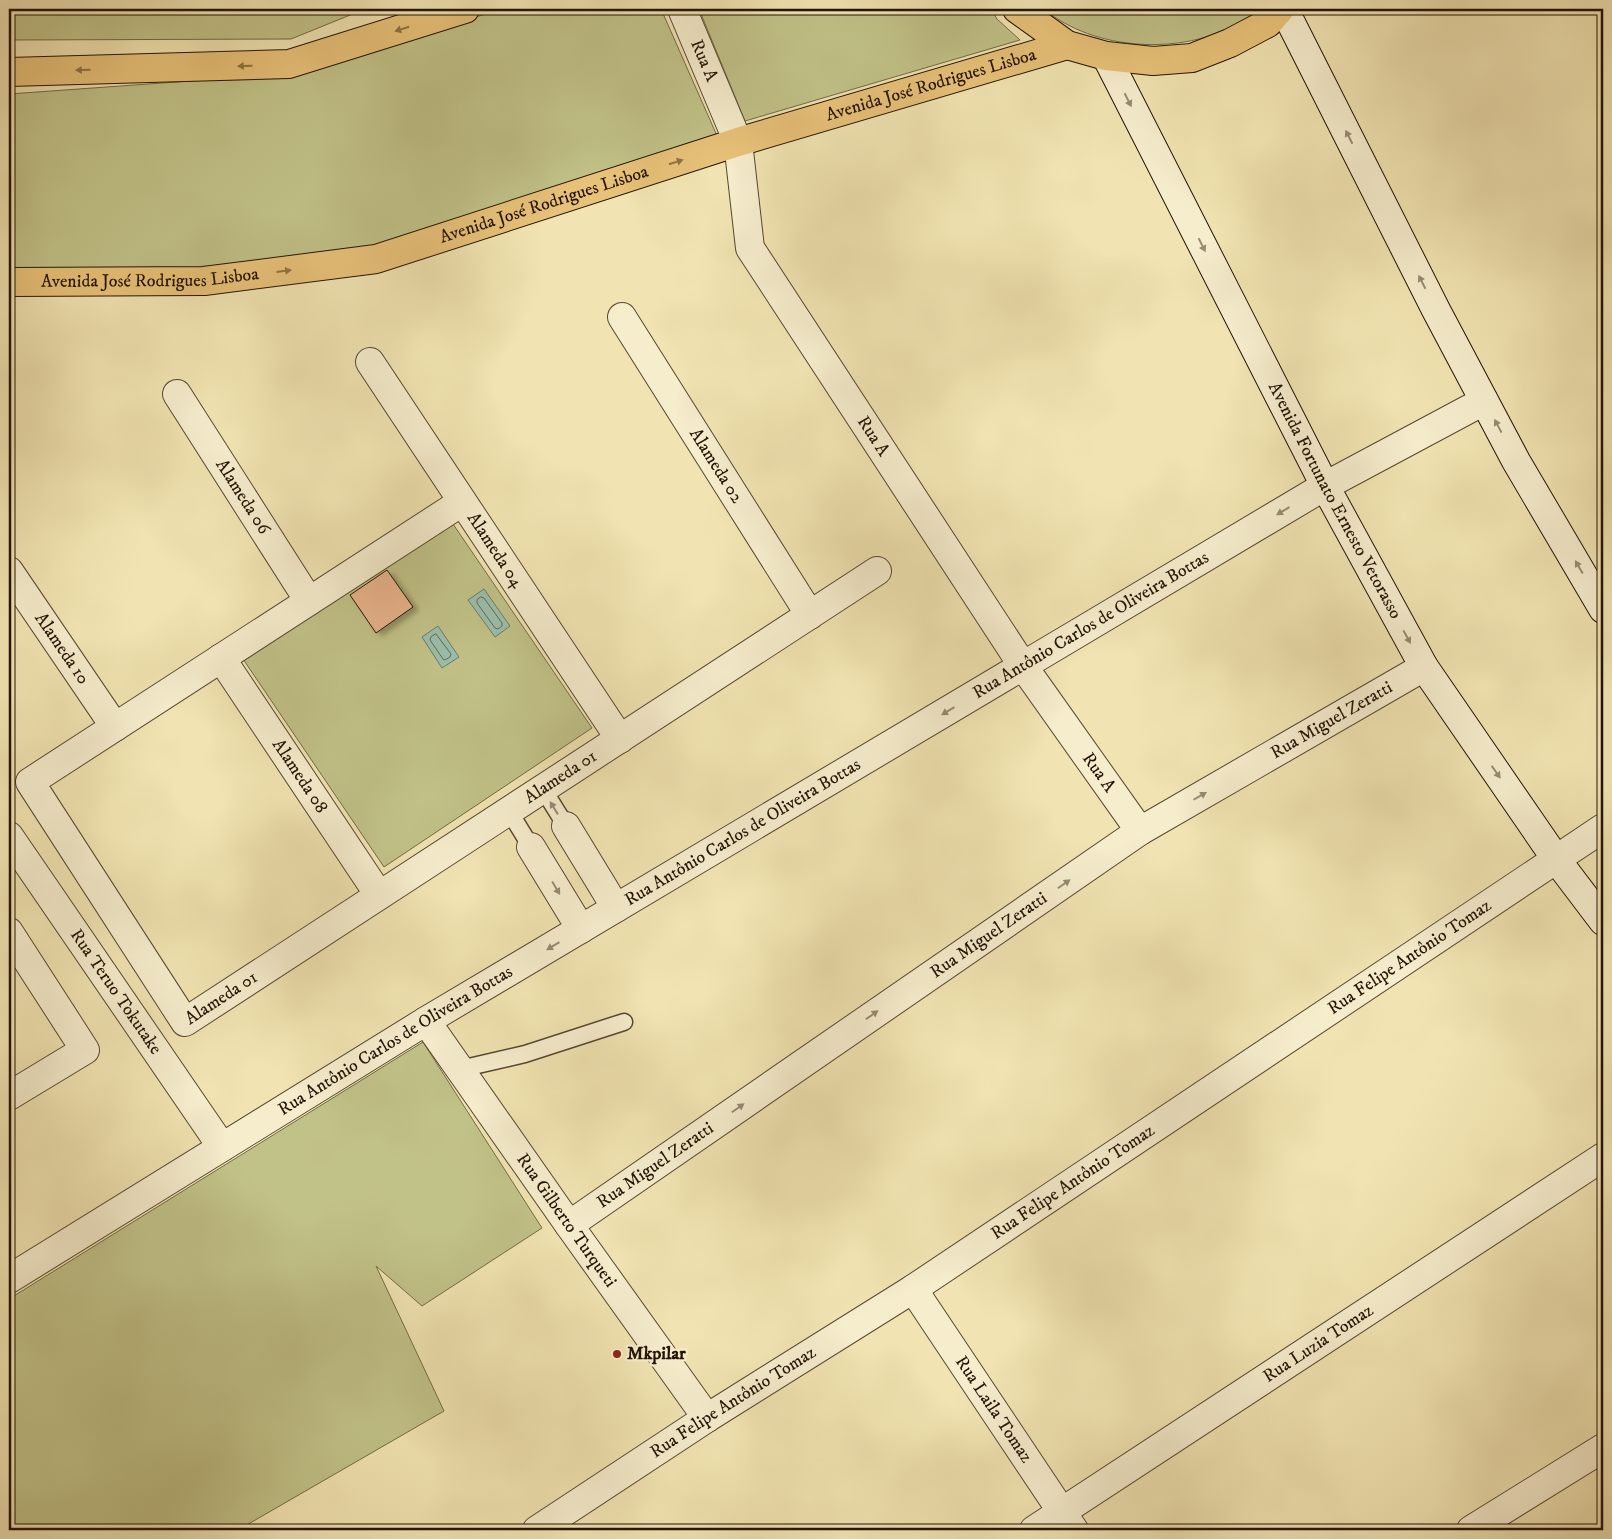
<svg xmlns="http://www.w3.org/2000/svg" width="1612" height="1539" font-family="'IM FELL DW Pica',serif">
	<defs>
		<filter id="shadow"><feDropShadow dx="5.5" dy="3" stdDeviation="2.5" flood-color="#0004"/></filter>
	</defs>
	<rect width="100%" height="100%" fill="#f1e4b2"/>
	<filter id="stains"><feTurbulence type="fractalNoise" baseFrequency=".004" numOctaves="4"/><feColorMatrix values="0 0 0 0 .2 0 0 0 0 .09 0 0 0 0 .02 0 0 0 .5 -.17"/></filter>
	<radialGradient id="worn" r=".72"><stop offset=".6" stop-color="#630" stop-opacity="0"/><stop offset="1" stop-color="#630" stop-opacity=".3"/></radialGradient>
	<g fill="#c1c288" stroke="#726a46">
		<path d="M9,9h356l-74,30 -282,1z"/>
		<path d="M502,9h159l57,129 -344,111 -172,20 -193,1v-176l279,-20z"/>
		<path d="M699,9h292l6,10 23,21 -275,81z"/>
		<path d="M1044,9h217c-6,6 -15,10 -22,14 -57,33 -145,28 -195,-14z"/>
		<path d="M453,524l139,204 -208,139 -141,-208z"/>
		<path d="M423,1042l119,186 -120,78 -46,-40 68,145 -206,119h-229v-231z"/>
	</g>
	<g fill="#9bbfad" stroke="#6b7a6a">
		<path d="M484,589l26,37 -15,11 -27,-37z"/>
		<path d="M438,626l21,31 -17,11 -20,-31z"/>
	</g>
	<g fill="none" stroke-linecap="round" stroke-linejoin="round">
		<g stroke="#5f6959" stroke-width="1">
			<path d="M481,597l3,1 18,25v3l-4,3 -3,-1 -18,-25v-3z"/>
			<path d="M436,634l15,20 -1,3 -5,3 -2,-1 -13,-19 1,-3z"/>
		</g>
	</g>
	<path fill="#e9b38b" stroke="#231305" filter="url(#shadow)" d="M387,570l26,37 -37,26 -26,-38z"/>
	<g fill="none" stroke-linecap="round" stroke-linejoin="round">
		<defs>
			<g id="lane">
				<path d="M543,789l23,37"/>
				<path d="M509,811l22,36"/>
				<path d="M460,1069l65,-15 99,-32"/>
			</g>
			<g id="street">
				<path id="s1" d="M682,9l56,133 12,106 273,418 117,165"/>
				<path id="s2" d="M622,317l188,298"/>
				<path id="s3" d="M370,362l250,377"/>
				<path id="s4" d="M177,394l132,207"/>
				<path id="s5" d="M462,502l-432,280 155,240 692,-451"/>
				<path id="s6" d="M9,571l106,156"/>
				<path id="s7" d="M221,658l158,237"/>
				<path d="M566,826l50,82"/>
				<path id="s8" d="M9,836l213,311"/>
				<path d="M531,847l50,82"/>
				<path d="M9,932l76,118 -76,46"/>
				<path id="s9" d="M426,1021l143,204 138,193"/>
				<path id="s10" d="M569,1225l571,-394 284,-164"/>
				<path id="s11" d="M9,1279l417,-258 899,-535 159,-85"/>
				<path id="s12" d="M913,1289l161,241"/>
				<path id="s13" d="M537,1530l170,-112 206,-129 690,-461"/>
				<path id="s14" d="M1034,1530l569,-373"/>
				<path d="M1471,1530l132,-82"/>
			</g>
			<g id="secondary">
				<path d="M1284,9l152,301 80,151 87,148"/>
				<path id="s15" d="M1106,56l219,430 99,181 132,192 47,62"/>
			</g>
			<g id="primary">
				<path d="M1017,9l50,36 39,11 47,5 39,-3 38,-15 38,-20 12,-14"/>
				<path d="M9,72l280,-8 176,-55"/>
				<path id="s16" d="M9,282l195,-1 172,-22 362,-117 329,-97"/>
			</g>
		</defs>
		<use href="#lane" stroke="#564730" stroke-width="19"/>
		<use href="#street" stroke="#564730" stroke-width="30"/>
		<use href="#secondary" stroke="#231305" stroke-width="30"/>
		<use href="#primary" stroke="#231305" stroke-width="30"/>
		<use href="#lane" stroke="#f6edcd" stroke-width="16"/>
		<use href="#street" stroke="#f6edcd" stroke-width="28"/>
		<use href="#secondary" stroke="#f6edcd" stroke-width="28"/>
		<use href="#primary" stroke="#e8c279" stroke-width="28"/>
	</g>
	<defs><path id="oneway-solid" d="M-6-.8H1V-3.2L6.5 0L1 3.2V.8H-6Z" transform="scale(1.25)"/></defs>
	<g fill="#8f7345">
		<use href="#oneway-solid" transform="translate(402 29) rotate(162)"/>
		<use href="#oneway-solid" transform="translate(245 66) rotate(178)"/>
		<use href="#oneway-solid" transform="translate(83 70) rotate(178)"/>
		<use href="#oneway-solid" transform="translate(676 162) rotate(-18)"/>
		<use href="#oneway-solid" transform="translate(284 271) rotate(-7)"/>
	</g>
	<g fill="#978b73">
		<use href="#oneway-solid" transform="translate(1128 100) rotate(63)"/>
		<use href="#oneway-solid" transform="translate(1349 137) rotate(-117)"/>
		<use href="#oneway-solid" transform="translate(1202 245) rotate(63)"/>
		<use href="#oneway-solid" transform="translate(1422 282) rotate(-117)"/>
		<use href="#oneway-solid" transform="translate(1498 426) rotate(-118)"/>
		<use href="#oneway-solid" transform="translate(1283 511) rotate(149)"/>
		<use href="#oneway-solid" transform="translate(1579 567) rotate(-120)"/>
		<use href="#oneway-solid" transform="translate(1407 637) rotate(61)"/>
		<use href="#oneway-solid" transform="translate(948 711) rotate(149)"/>
		<use href="#oneway-solid" transform="translate(1496 772) rotate(55)"/>
		<use href="#oneway-solid" transform="translate(1200 796) rotate(-30)"/>
		<use href="#oneway-solid" transform="translate(554 808) rotate(-122)"/>
		<use href="#oneway-solid" transform="translate(1064 884) rotate(-35)"/>
		<use href="#oneway-solid" transform="translate(556 888) rotate(59)"/>
		<use href="#oneway-solid" transform="translate(553 946) rotate(149)"/>
		<use href="#oneway-solid" transform="translate(872 1015) rotate(-35)"/>
		<use href="#oneway-solid" transform="translate(738 1108) rotate(-35)"/>
	</g>
	<circle fill="#8f2418" stroke="#f6edcd" stroke-width="2" cx="617" cy="1354" r="5"/>
	<g text-anchor="middle" dominant-baseline="central" stroke-width="4.5" stroke-linejoin="round" paint-order="stroke">
		<g font-size="18" fill="#231305" stroke="#f6edcd">
			<text stroke="none"><textPath href="#s1" startOffset="56">Rua A</textPath></text>
			<text stroke="none"><textPath href="#s16" startOffset="950">Avenida José Rodrigues Lisboa</textPath></text>
			<text stroke="none"><textPath href="#s16" startOffset="545">Avenida José Rodrigues Lisboa</textPath></text>
			<text stroke="none"><textPath href="#s16" startOffset="141">Avenida José Rodrigues Lisboa</textPath></text>
			<text stroke="none"><textPath href="#s1" startOffset="476">Rua A</textPath></text>
			<text stroke="none"><textPath href="#s2" startOffset="176">Alameda 02</textPath></text>
			<text stroke="none"><textPath href="#s4" startOffset="122">Alameda 06</textPath></text>
			<text stroke="none"><textPath href="#s15" startOffset="500">Avenida Fortunato Ernesto Vetorasso</textPath></text>
			<text stroke="none"><textPath href="#s3" startOffset="226">Alameda 04</textPath></text>
			<text stroke="none"><textPath href="#s11" startOffset="1264">Rua Antônio Carlos de Oliveira Bottas</textPath></text>
			<text stroke="none"><textPath href="#s6" startOffset="94">Alameda 10</textPath></text>
			<text stroke="none"><textPath href="#s10" startOffset="915">Rua Miguel Zeratti</textPath></text>
			<text stroke="none"><textPath href="#s1" startOffset="881">Rua A</textPath></text>
			<text stroke="none"><textPath href="#s7" startOffset="142">Alameda 08</textPath></text>
			<text stroke="none"><textPath href="#s5" startOffset="1249">Alameda 01</textPath></text>
			<text stroke="none"><textPath href="#s11" startOffset="859">Rua Antônio Carlos de Oliveira Bottas</textPath></text>
			<text stroke="none"><textPath href="#s10" startOffset="510">Rua Miguel Zeratti</textPath></text>
			<text stroke="none"><textPath href="#s13" startOffset="1044">Rua Felipe Antônio Tomaz</textPath></text>
			<text stroke="none"><textPath href="#s8" startOffset="189">Rua Teruo Tokutake</textPath></text>
			<text stroke="none"><textPath href="#s5" startOffset="844">Alameda 01</textPath></text>
			<text stroke="none"><textPath href="#s11" startOffset="454">Rua Antônio Carlos de Oliveira Bottas</textPath></text>
			<text stroke="none"><textPath href="#s10" startOffset="105">Rua Miguel Zeratti</textPath></text>
			<text stroke="none"><textPath href="#s13" startOffset="639">Rua Felipe Antônio Tomaz</textPath></text>
			<text stroke="none"><textPath href="#s9" startOffset="244">Rua Gilberto Turqueti</textPath></text>
			<text stroke="none"><textPath href="#s14" startOffset="340">Rua Luzia Tomaz</textPath></text>
			<text stroke="none"><textPath href="#s13" startOffset="234">Rua Felipe Antônio Tomaz</textPath></text>
			<text stroke="none"><textPath href="#s12" startOffset="145">Rua Laila Tomaz</textPath></text>
		</g>
		<g font-size="18" font-weight="bold" fill="#231305" stroke="#f6edcd" text-anchor="start">
			<text x="627" y="1354">Mkpilar</text>
		</g>
	</g>
	<rect width="1612" height="1539" fill="none" stroke="#f1e4b2" stroke-width="30"/>
	<rect x="10" y="10" width="1592" height="1519" fill="none" stroke="#231305" stroke-width="2.5"/>
	<rect x="15" y="15" width="1582" height="1509" fill="none" stroke="#231305"/>
	<rect width="100%" height="100%" filter="url(#stains)"/>
	<rect width="100%" height="100%" fill="url(#worn)"/>
</svg>
